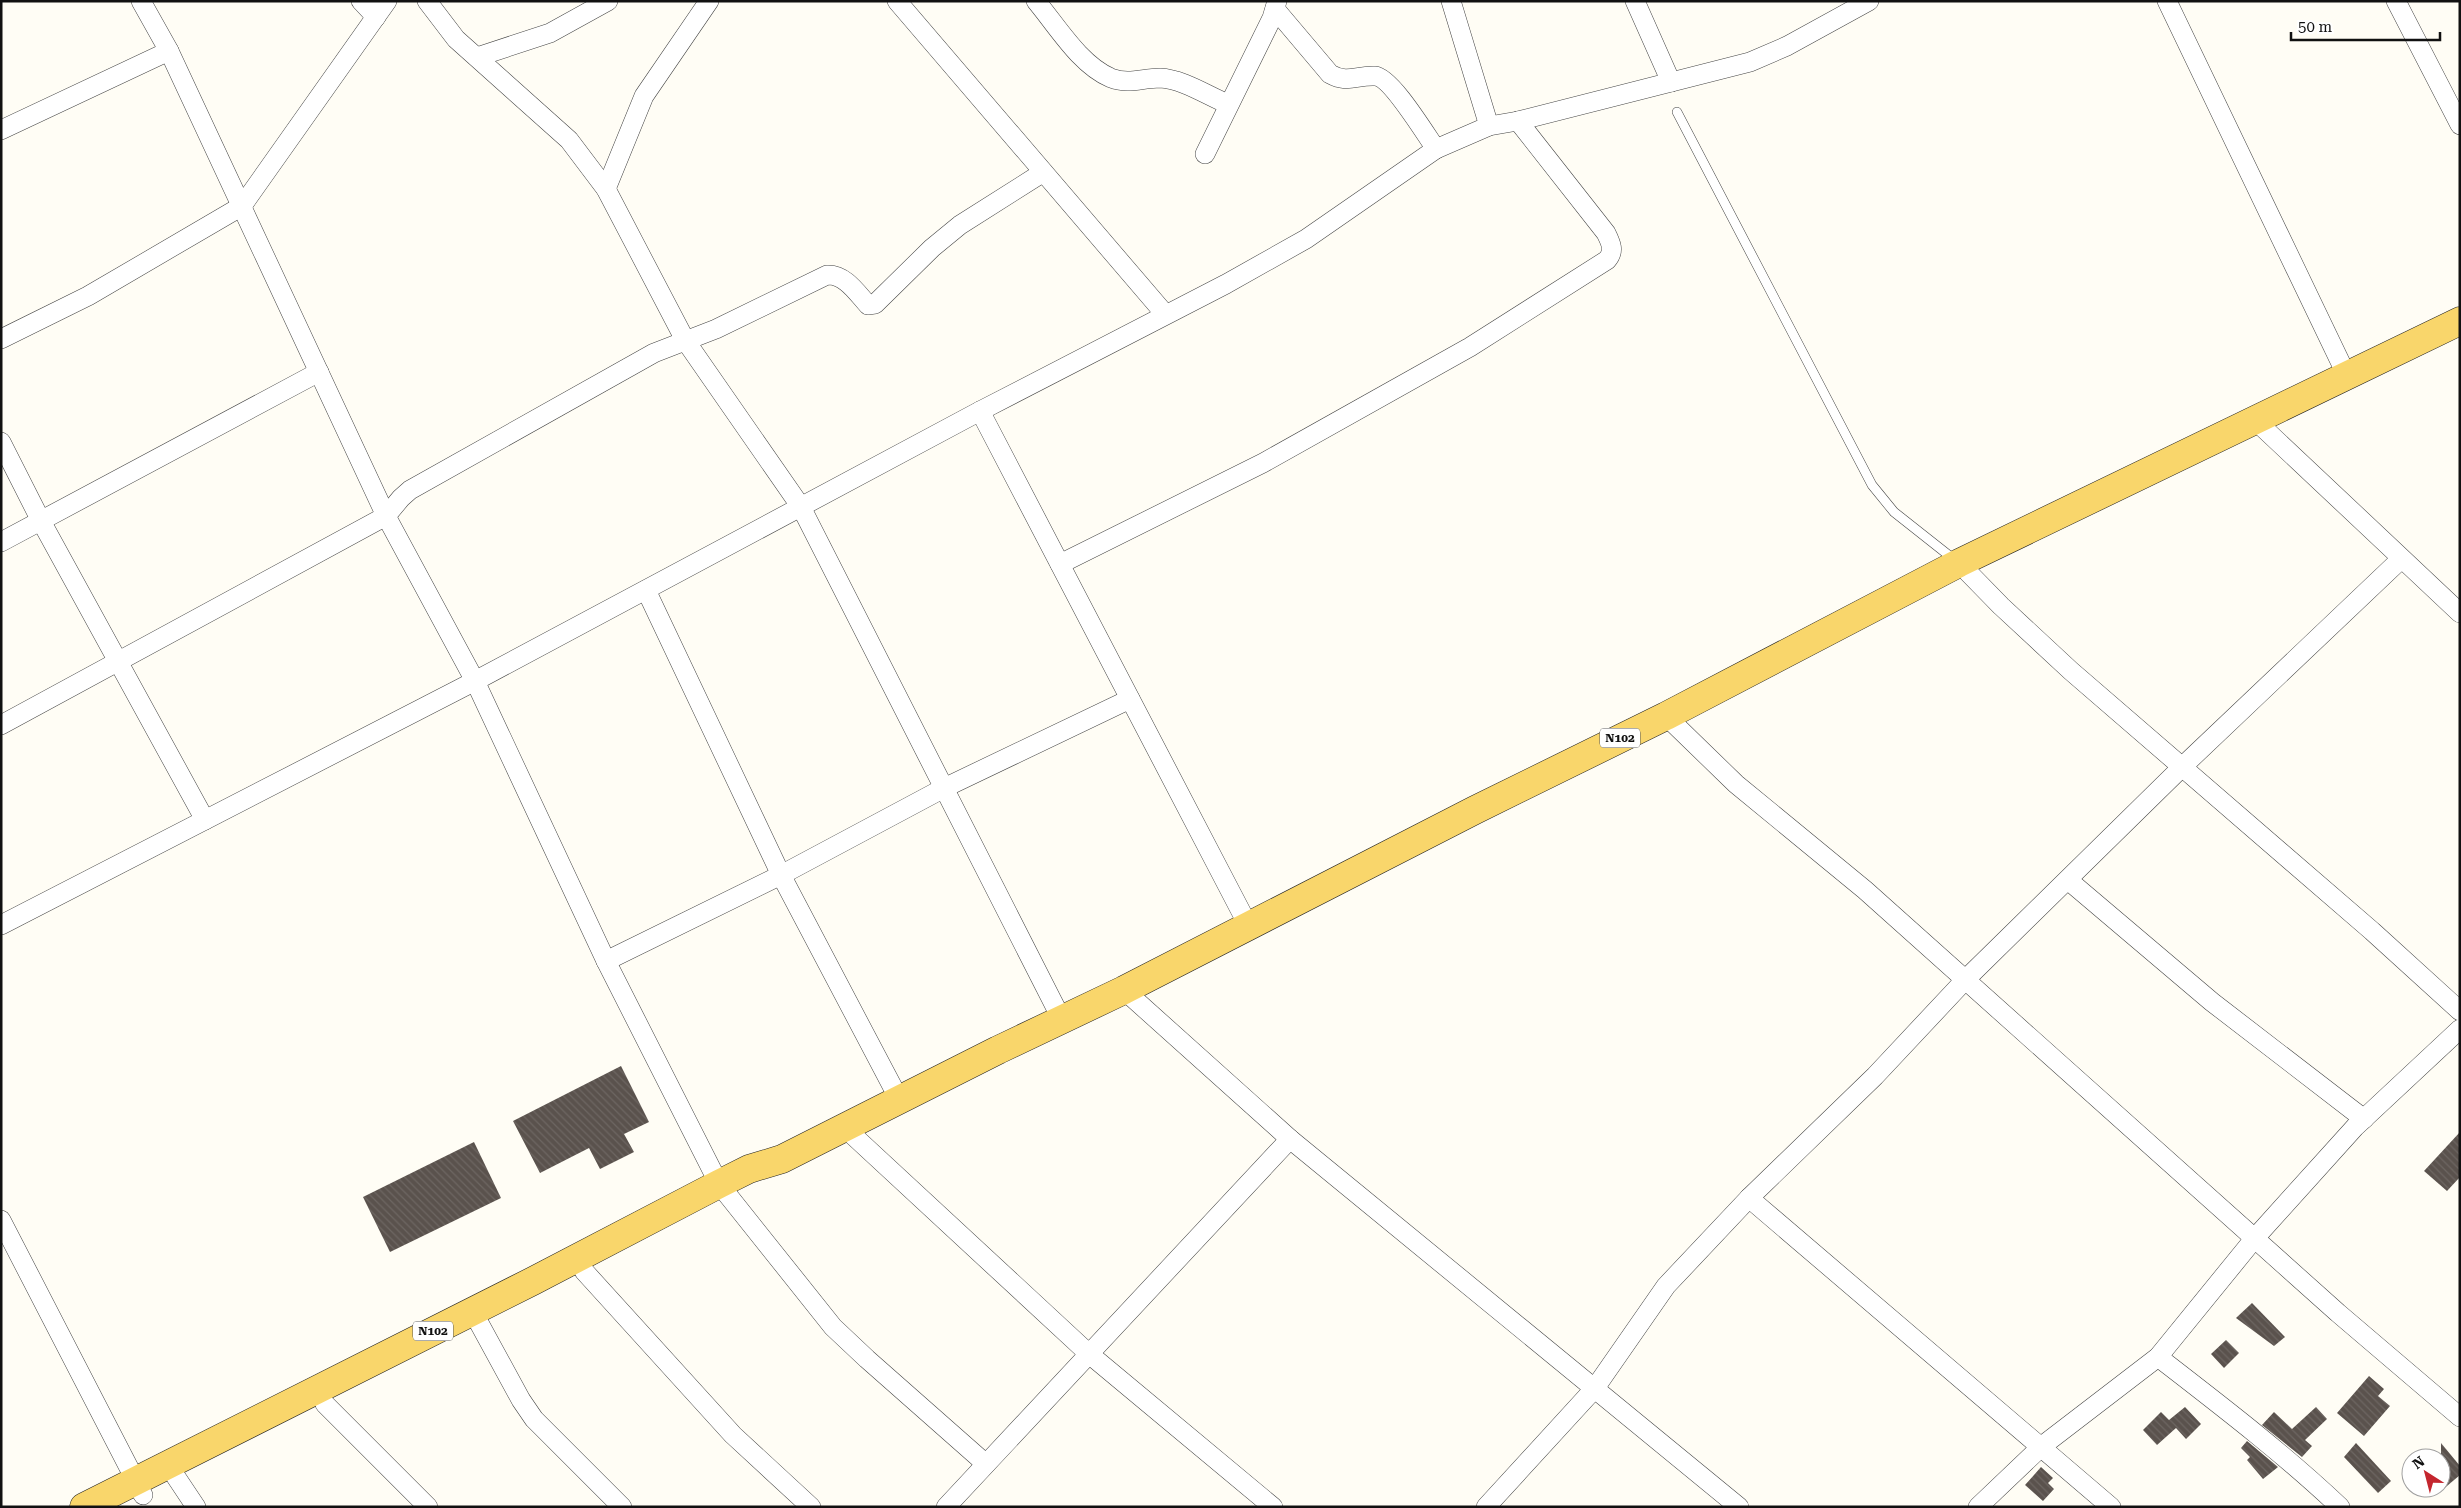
<svg xmlns="http://www.w3.org/2000/svg" width="2461" height="1508" font-family="'Roboto Serif',serif">
	<defs>
		<pattern id="building-back-hatch" width="6" height="6" patternUnits="userSpaceOnUse" patternTransform="scale(1.25)"><rect width="6" height="6" fill="#5a524d"/><path d="M-1 5l2 2M0 0l6 6M5-1l2 2" fill="none" stroke="#6d6662"/></pattern>
	</defs>
	<rect width="100%" height="100%" fill="#fffdf5"/>
	<g fill="url(#building-back-hatch)">
		<path d="M621,1066l28,56 -25,12 10,18 -34,17 -11,-21 -49,25 -27,-52z"/>
		<path d="M2460,1132v45l-13,14 -23,-20z"/>
		<path d="M474,1142l27,56 -111,54 -27,-55z"/>
		<path d="M2252,1303l33,34 -11,9 -38,-28z"/>
		<path d="M2226,1340l13,13 -15,15 -13,-14z"/>
		<path d="M2369,1376l15,13 -6,7 12,10 -26,30 -27,-23z"/>
		<path d="M2185,1407l16,17 -15,15 -10,-11 -19,17 -14,-15 18,-18 8,8z"/>
		<path d="M2316,1407l11,12 -22,21 7,6 -10,11 -40,-32 12,-13 18,17z"/>
		<path d="M2247,1441l31,26 -15,12 -16,-19 3,-3 -9,-9z"/>
		<path d="M2356,1443l35,38 -13,12 -34,-36z"/>
		<path d="M2441,1443l19,23v9l-19,16z"/>
		<path d="M2041,1467l12,11 -5,5 6,6 -11,12 -18,-16z"/>
	</g>
	<g fill="none" stroke-linecap="round" stroke-linejoin="round">
		<defs>
			<path id="service" d="M1677,112l195,373 22,27 62,49"/>
			<g id="minor">
				<path d="M141,1l28,50 217,465 89,165 131,280 113,223 114,143 34,32 119,105"/>
				<path d="M361,1l15,16"/>
				<path d="M427,1l29,38 113,101 37,49 79,151 116,167 261,513"/>
				<path d="M897,1l268,313"/>
				<path d="M1036,1c21,25 44,64 75,77 18,7 31,0 49,0 23,1 48,18 68,26"/>
				<path d="M1451,1l38,125"/>
				<path d="M1635,1l36,81"/>
				<path d="M2167,1l180,375"/>
				<path d="M2396,1l64,124"/>
				<path d="M1275,9l55,65c18,10 26,1 45,2 16,1 51,59 61,73"/>
				<path d="M477,57l73,-24 58,-32"/>
				<path d="M1,130l168,-79"/>
				<path d="M1205,154l67,-136 5,-17"/>
				<path d="M606,189l38,-93 65,-95"/>
				<path d="M1,339l87,-43 154,-90 145,-205"/>
				<path d="M980,411l268,514"/>
				<path d="M2256,421l204,192"/>
				<path d="M1,442l40,79 164,299"/>
				<path d="M1,542l318,-170"/>
				<path d="M1959,563l42,43 70,65 301,260 88,80"/>
				<path d="M1060,564l203,-101 207,-116 137,-87c8,-9 4,-17 -1,-27l-88,-112"/>
				<path d="M646,590l135,285 119,226"/>
				<path d="M1666,716l70,68 129,106 473,423 122,104"/>
				<path d="M1,725l385,-209 15,-18 9,-8 244,-137 62,-24 111,-54c18,-1 30,18 41,30l7,-1 57,-56 28,-23 82,-52"/>
				<path d="M2068,880l144,122 152,117"/>
				<path d="M1,925l474,-244 505,-270 246,-127 80,-45 130,-90 53,-23 29,-5 232,-59 37,-16 82,-45"/>
				<path d="M606,961l175,-86 163,-87 186,-89"/>
				<path d="M1124,990l166,149 449,368"/>
				<path d="M844,1127l244,226 185,154"/>
				<path d="M1749,1198l362,309"/>
				<path d="M1,1220l142,275"/>
				<path d="M584,1271l149,164 78,72"/>
				<path d="M479,1323l42,77 13,19 88,88"/>
				<path d="M2158,1357c62,48 125,96 182,150"/>
				<path d="M325,1404l103,103"/>
				<path d="M176,1477l20,30"/>
				<path d="M946,1507l344,-368"/>
				<path d="M1486,1507l109,-119 71,-102 83,-88 126,-122 90,-96 217,-213 219,-208"/>
				<path d="M1978,1507l64,-61 116,-89 96,-118 101,-112 105,-98"/>
			</g>
			<path id="primary" d="M84,1507l449,-226 186,-97 30,-15 33,-10 216,-109 126,-60 351,-180 191,-94 293,-153 501,-242"/>
		</defs>
		<use href="#service" stroke="#444" stroke-width="10"/>
		<use href="#minor" stroke="#444" stroke-width="20"/>
		<use href="#primary" stroke="#222" stroke-width="29"/>
		<use href="#service" stroke="#fff" stroke-width="9"/>
		<use href="#minor" stroke="#fff" stroke-width="19"/>
		<use href="#primary" stroke="#f9d66b" stroke-width="28"/>
	</g>
	<g text-anchor="middle" dominant-baseline="central" stroke-width="5" stroke-linejoin="round" paint-order="stroke">
		<g fill="#fff" stroke="#585858" stroke-width="1">
			<rect x="1600" y="728.5" width="40" height="19" rx="4"/>
			<rect x="413" y="1321.5" width="40" height="19" rx="4"/>
		</g>
		<g font-size="12" font-weight="bold" fill="#111">
			<text x="1620" y="738">N102</text>
			<text x="433" y="1331">N102</text>
		</g>
	</g>
	<rect width="2461" height="1508" fill="none" stroke="#111111" stroke-width="5"/>
	<g transform="translate(2426 1473) rotate(324)"><circle r="24" fill="#ffffff" stroke="#a0a0a0"/>
	<path d="M0-4L9 19L0 12L-9 19Z" fill="#c4262e"/>
	<text y="-8" font-size="14" font-weight="bold" text-anchor="middle" fill="#111111">N</text>
	</g>
	<path d="M2291 32v8h149v-8" fill="none" stroke="#111111" stroke-width="2.5"/>
	<text x="2298" y="32" font-size="15" fill="#111111" stroke="#ffffff" stroke-width="4" paint-order="stroke">50 m</text>
</svg>
